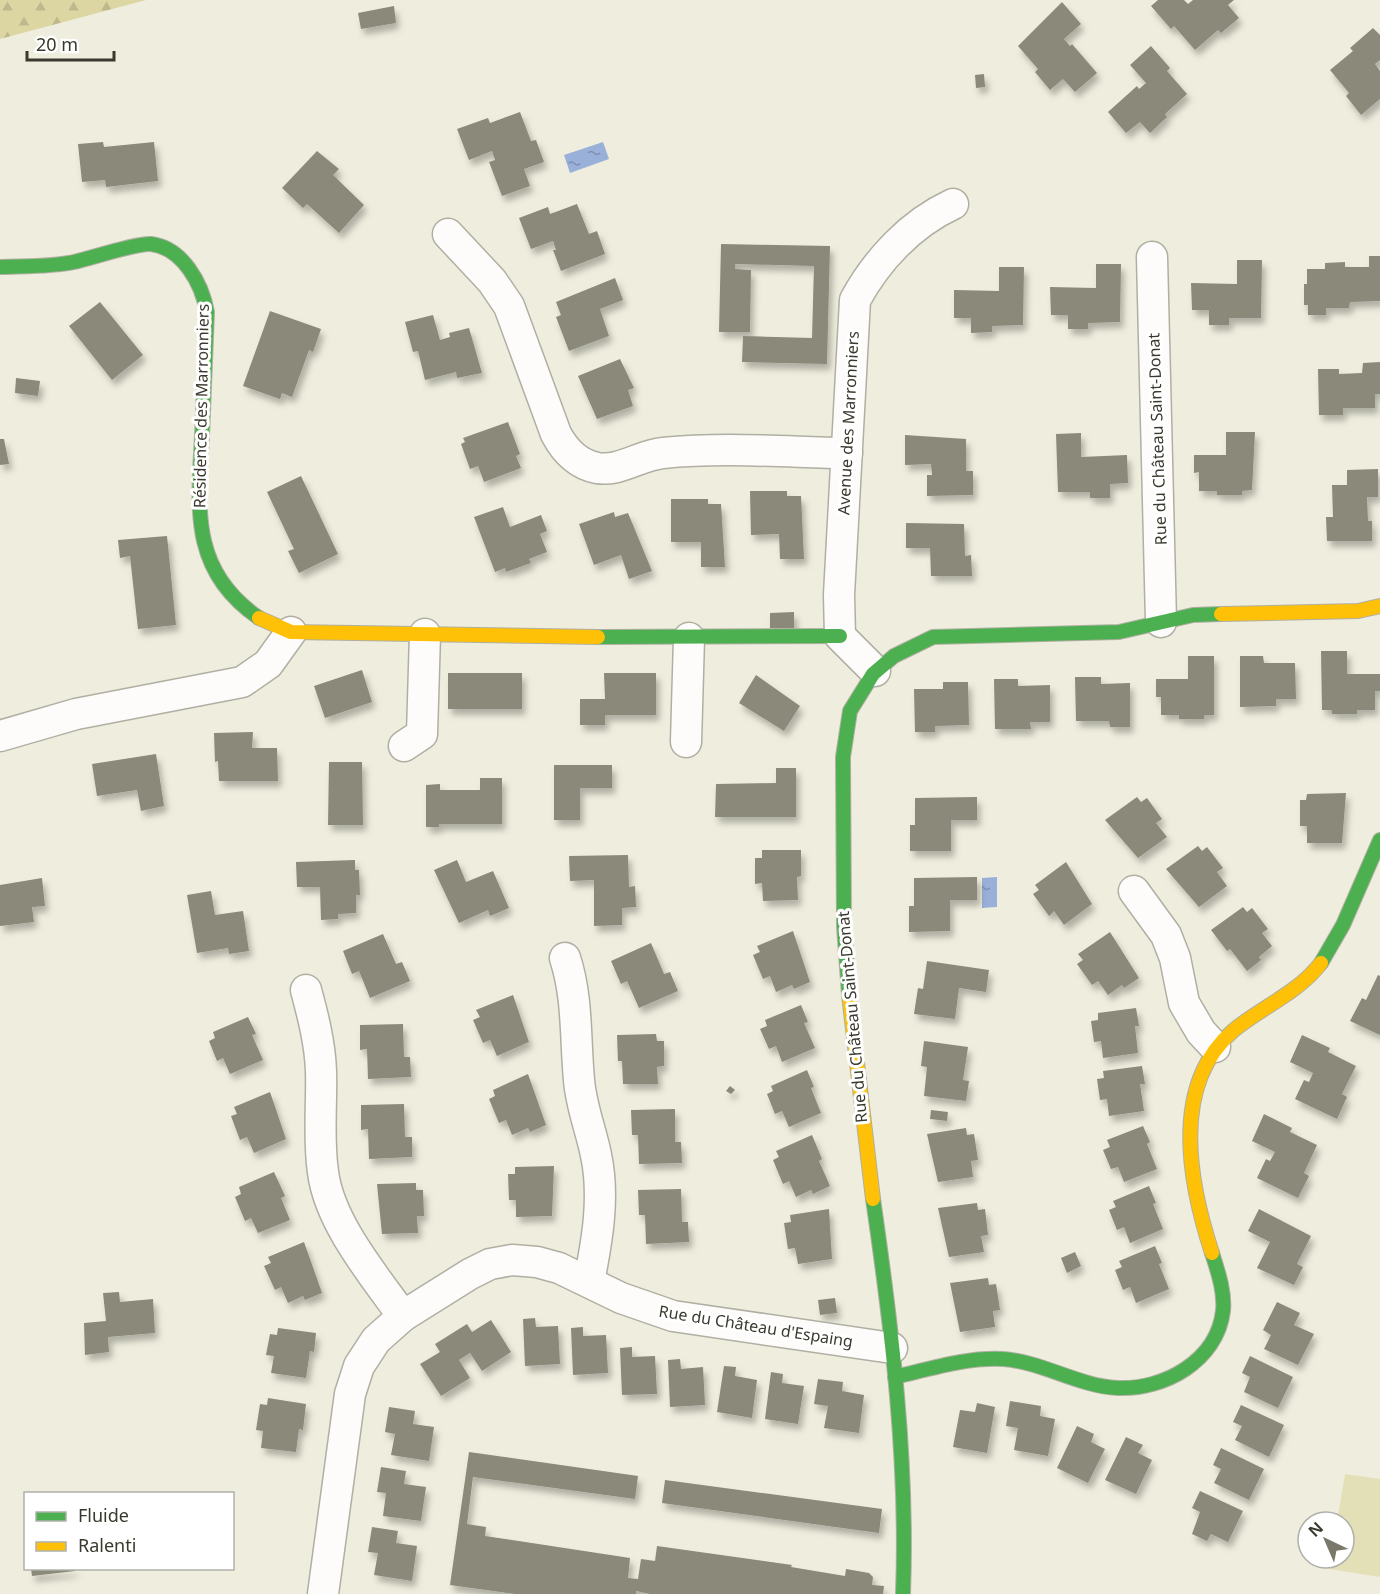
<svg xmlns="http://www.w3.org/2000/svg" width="1380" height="1594" font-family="'Noto Sans',sans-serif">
	<defs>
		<pattern id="forest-firs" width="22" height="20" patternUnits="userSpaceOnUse" patternTransform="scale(1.5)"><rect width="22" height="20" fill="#dcd6a2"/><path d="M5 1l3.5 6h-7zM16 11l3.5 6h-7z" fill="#beb88c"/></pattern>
		<pattern id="water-ripples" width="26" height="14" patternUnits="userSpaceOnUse" patternTransform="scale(1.5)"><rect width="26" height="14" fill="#99b0d9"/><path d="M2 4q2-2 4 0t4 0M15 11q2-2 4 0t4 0" fill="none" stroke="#7e90b0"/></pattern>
		<filter id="shadow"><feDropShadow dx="3.5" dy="6" stdDeviation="3" flood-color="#0004"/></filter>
	</defs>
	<rect width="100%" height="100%" fill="#efeede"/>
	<path fill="url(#forest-firs)" d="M0,0h146l-146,39z"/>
	<path fill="#e3dfb7" d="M1345,1474l35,5v98l-51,-8 2,-11h13v-36h-7z"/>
	<g fill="url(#water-ripples)">
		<path d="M603,142l6,17 -39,14 -6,-18z"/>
		<path d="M997,877v30l-15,1v-30z"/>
	</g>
	<g fill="#8b8979" filter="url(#shadow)">
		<path d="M1158,0h26l4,4 5,-4h41l-6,5 11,13 -18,15 -3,-3 -23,20 -21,-24 -3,3 -20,-23z"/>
		<path d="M1062,2l19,22 -17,15 6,7 2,-2 25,29 -22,19 -12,-13 -13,11 -15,-18 3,-3 -20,-23z"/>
		<path d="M394,6l2,17 -35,6 -3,-16z"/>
		<path d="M1373,28l7,7v25l-5,4 5,7v28l-19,16 -15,-19 3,-3 -19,-23 23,-19 -3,-3z"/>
		<path d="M1151,46l19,22 -3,3 20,23 -22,20 2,3 -17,16 -10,-11 -14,11 -18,-21 29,-26 2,3 7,-6 -16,-18z"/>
		<path d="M984,74l1,13 -9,1 -1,-13z"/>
		<path d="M520,112l11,29 5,-1 8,22 -20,7 6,17 -28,10 -13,-34 6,-2 -3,-9 -23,9 -12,-31 31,-11 2,5z"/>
		<path d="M103,142l1,5 50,-5 4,39 -52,6 -1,-7 -23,2 -4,-38z"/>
		<path d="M317,151l22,18 -6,6 31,30 -25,28 -32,-29 -4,4 -21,-20z"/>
		<path d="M577,204l12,30 8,-3 8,23 -44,17 -8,-21h3l-3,-9 -22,8 -12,-31 29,-11 2,7z"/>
		<path d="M721,244l109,2 -3,118 -85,-2 1,-26 69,2 2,-72 -79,-2v5l16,1 -1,62h-31z"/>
		<path d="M1369,256h11v45l-30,1 -1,6h-23v7h-18v-10h-4v-21h3v-15h18v-6l20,-1v5h24z"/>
		<path d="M1237,260h25l-1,58h-32v7h-20v-15h-17l-1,-27 46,1z"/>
		<path d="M1096,264h25l-1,58 -32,1v6h-20v-14h-17l-1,-28 46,1z"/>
		<path d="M999,267h25l-1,58 -31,1v6l-21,1v-15h-17v-28l45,1z"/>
		<path d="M615,278l8,22 -23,9 9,27 -40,15 -13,-34 5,-2 -5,-13z"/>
		<path d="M100,302l43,53 -31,25 -43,-54z"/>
		<path d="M270,311l51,18 -8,23 -4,-2 -17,47 -10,-4 -2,6 -37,-13z"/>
		<path d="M433,315l7,25 10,-3 -1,-4 20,-5 13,45 -25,5 -1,-6 -31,8 -7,-29 -5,1 -8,-30z"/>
		<path d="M620,359l14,29 -6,2 5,16 -36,13 -19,-43z"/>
		<path d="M1380,362v32h-5v14h-32v7h-24l-1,-46h21v5l23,-1 1,-10z"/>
		<path d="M16,378l24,3 -2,15 -23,-3z"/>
		<path d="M508,422l12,32 -4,2 5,12 -37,14 -6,-16 -8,3 -9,-25 4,-2 -2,-4z"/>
		<path d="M1226,432h29l-3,58 -10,1v4h-25v-4h-18v-19l-5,1v-18h32z"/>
		<path d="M1081,433v24l46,-2 1,28 -18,1v14h-20v-6h-32l-2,-58z"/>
		<path d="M905,435l61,4v32h7v24l-46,1v-21h5l-1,-11 -26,1z"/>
		<path d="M0,439h4l5,25 -9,1z"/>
		<path d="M1378,469v28h-11l1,24h4v20h-45l-1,-24h7l-1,-32h15v-15z"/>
		<path d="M301,476l37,78 -39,19 -11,-22 6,-2 -27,-57z"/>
		<path d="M750,491h37v5h14l3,63h-24l-1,-25 -28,1z"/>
		<path d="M671,499h37v5h13l4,63h-24v-25h-30z"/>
		<path d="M503,507l7,20 31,-12 6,16 -7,3 7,18 -18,7 2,4 -25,9 -1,-4 -10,4 -21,-55z"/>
		<path d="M614,512l1,5 13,-4 24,58 -23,8 -8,-24 -27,10 -15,-41z"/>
		<path d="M906,523l58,1 1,32 6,-1 1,21h-41l-1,-28h-24z"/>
		<path d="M167,536l9,89 -38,4 -8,-73 -10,2 -2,-18z"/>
		<path d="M794,612v16h-24v-15z"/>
		<path d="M1321,651h26v23h33v17h-5v19h-18v4h-25v-4h-10z"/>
		<path d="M1188,656h26v59h-10v4h-25v-4h-18v-18h-5v-18h32z"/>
		<path d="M1240,656h23l1,7h31l1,36h-20v7l-36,1z"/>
		<path d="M362,670l10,32 -47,16 -11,-32z"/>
		<rect x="448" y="673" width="74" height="36"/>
		<path d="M604,673h52v42h-51v10h-25v-26h25z"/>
		<path d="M756,675l44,31 -16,25 -45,-28z"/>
		<path d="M1075,677h26v7l29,-1v44h-20l-1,-6h-33z"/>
		<path d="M994,679h24v7l32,-1v37h-20l1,7h-36z"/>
		<path d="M943,682h25l1,43 -34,1v6h-20l-1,-43h29z"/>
		<path d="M253,732l-1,16h25l1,33h-59l-1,-20 -3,1 -1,-29z"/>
		<path d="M156,754l8,52 -23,5 -4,-21 -40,6 -5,-32z"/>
		<path d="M329,762h33l1,63h-35z"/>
		<path d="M554,765h58v23h-32v32h-26z"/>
		<path d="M776,768h20v49h-81l1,-33 60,-1z"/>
		<path d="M480,778h22v46h-63v3h-13v-42l14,-1v6h40z"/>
		<path d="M1346,793l-4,50h-35v-17h-7v-26h6l1,-6z"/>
		<path d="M977,797v23h-26v31h-41v-26h5v-27z"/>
		<path d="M1137,797l4,5 6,-4 15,21 -6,4 11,14 -29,21 -33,-38z"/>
		<path d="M1198,846l4,5 5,-4 16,21 -6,4 10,14 -28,21 -33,-38z"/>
		<path d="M762,850h39v26l-4,1 1,23 -35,1 -1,-18 -7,1v-26h7z"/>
		<path d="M628,855l1,32 6,-1 1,21 -14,1v17l-28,1v-46l-24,1 -1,-25z"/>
		<path d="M355,860v10h4l1,25h-4v18l-18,1v5l-17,1 -1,-33h-23l-1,-25z"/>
		<path d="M457,860l9,22 27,-11 16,37 -19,8 -2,-6 -29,13 -25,-53z"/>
		<path d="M1066,862l26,42 -28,21 -10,-14 -5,5 -16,-22 6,-4 -4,-5z"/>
		<path d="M977,877v23h-27v31l-41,1v-26h5v-28z"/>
		<path d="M42,878l3,28 -13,1 2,15 -34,4v-41z"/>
		<path d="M211,891l4,24 28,-4 6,40 -20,3 -1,-6 -31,5 -10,-58z"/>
		<path d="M1243,907l4,5 5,-4 16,21 -6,4 10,13 -13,11 2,3 -14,11 -17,-22 -3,2 -16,-21z"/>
		<path d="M793,931l17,51 -16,7 -2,-4 -16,7 -6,-16 -7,3 -10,-24 7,-3 -3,-6z"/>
		<path d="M1110,932l29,46 -15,10 -2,-3 -14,10 -10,-14 -6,4 -15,-21 6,-4 -5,-6z"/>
		<path d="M383,934l13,30 6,-2 8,19 -40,17 -11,-27 -7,3 -9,-23z"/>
		<path d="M651,943l13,31 6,-2 8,19 -39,17 -12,-27 -6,3 -10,-23z"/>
		<path d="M927,961l62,9 -3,22 -27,-4 -4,31 -41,-5 4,-26 5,1z"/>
		<path d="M1378,975l2,1v59l-30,-14 12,-23 4,2z"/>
		<path d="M513,995l16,47 -32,14 -7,-16 -7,3 -10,-23 7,-3 -4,-7z"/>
		<path d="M801,1005l7,17 -4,1 11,25 -33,14 -6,-16 -7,3 -9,-20 7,-3 -2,-6z"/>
		<path d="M1136,1008l3,18h-4l3,27 -35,5 -2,-17 -7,1 -3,-21 7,-1v-7z"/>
		<path d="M248,1017l8,17 -4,1 11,25 -33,14 -7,-16 -6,3 -8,-20 6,-3 -2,-6z"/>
		<path d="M403,1024l1,33h6l1,20 -43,2 -1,-30 -7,1v-25z"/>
		<path d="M656,1034l1,7h7v25l-7,1 1,17h-35l-1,-23h-4l-1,-26z"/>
		<path d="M1302,1035l28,13 -2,4 28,14 -14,28 5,3 -10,22 -42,-20 9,-19 5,2 4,-9 -23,-11z"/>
		<path d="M924,1041l44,6 -5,33 6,1 -3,20 -42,-5 3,-29 -6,-1z"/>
		<path d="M1142,1066l3,18h-5l4,27 -35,5 -2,-17 -7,1 -3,-21 7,-1 -1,-7z"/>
		<path d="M807,1070l7,17 -3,1 10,25 -32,14 -7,-16 -7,3 -8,-20 6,-3 -2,-5z"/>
		<path d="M528,1074l18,51 -16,7 -2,-4 -16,7 -6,-15 -7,3 -10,-24 6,-3 -2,-6z"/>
		<path d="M730,1086l5,4 -4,4 -5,-3z"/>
		<path d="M270,1092l16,47 -32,14 -7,-16 -7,3 -9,-24 6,-2 -3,-7z"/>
		<path d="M404,1104l1,33h7v20l-43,2 -1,-30 -7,1v-25z"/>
		<path d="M675,1109v33h6l1,21 -43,1 -1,-29h-6l-1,-25z"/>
		<path d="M931,1110l17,2 -1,9 -17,-2z"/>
		<path d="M1264,1114l28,14 -2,4 27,13 -13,28 5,3 -11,22 -41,-20 9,-19 4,2 5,-9 -23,-11z"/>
		<path d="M1143,1126l7,16 -3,2 10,25 -33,13 -6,-15 -7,2 -8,-19 7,-3 -3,-7z"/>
		<path d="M966,1128l1,7 7,-1 4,26 -7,1 2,16 -35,5 -11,-48z"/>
		<path d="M812,1135l10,24 -3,2 11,25 -17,8 -2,-4 -15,7 -7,-16 -6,3 -10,-24 6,-3 -3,-6z"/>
		<path d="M554,1166l-2,50 -36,1v-17h-7l-1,-26h7v-7z"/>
		<path d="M274,1172l11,24 -4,2 9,22 -32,13 -7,-15 -6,3 -10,-24 6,-3 -2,-7z"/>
		<path d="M416,1183v7h7l1,26h-7l1,17 -36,1 -5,-50z"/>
		<path d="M1149,1186l7,17 -3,1 10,25 -33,14 -6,-16 -7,3 -8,-20 7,-3 -3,-6z"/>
		<path d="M681,1189l1,33h6l1,20 -43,2 -1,-29h-6l-1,-25z"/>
		<path d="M977,1203l1,7 7,-1 3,26 -7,1 3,16 -35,5 -11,-49z"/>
		<path d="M829,1209l3,50 -34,5 -3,-16 -7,1 -4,-26 7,-1 -1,-7z"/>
		<path d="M1259,1209l52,27 -14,28 6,3 -9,18 -37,-17 13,-26 -22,-11z"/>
		<path d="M304,1242l18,51 -17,7 -2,-4 -15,7 -7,-16 -6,3 -11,-24 7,-3 -3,-6z"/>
		<path d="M1155,1246l7,17 -3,1 10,25 -33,14 -6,-16 -7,3 -8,-20 7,-3 -3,-6z"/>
		<path d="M1075,1252l6,14 -14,7 -6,-15z"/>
		<path d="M988,1278l1,7 7,-1 4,26 -7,1 2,16 -35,5 -10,-49z"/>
		<path d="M119,1292l1,10 33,-3 2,34 -47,4 1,15 -24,3 -1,-32 22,-2 -3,-28z"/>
		<path d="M835,1298l2,15 -17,2 -2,-15z"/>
		<path d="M1277,1302l23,11 -6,12 20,9 -16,31 -34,-16 7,-14 -8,-5z"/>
		<path d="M535,1318l1,9 22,-1 2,38 -35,2 -2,-47z"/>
		<path d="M491,1320l20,32 -29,19 -12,-18 -11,7 11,18 -29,18 -21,-32 20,-12 -5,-8 32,-20 5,8z"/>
		<path d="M583,1327v9l23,-1 2,38 -35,2 -2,-47z"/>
		<path d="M278,1328l38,5 -2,19 -4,-1 -4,27 -35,-5 3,-17 -8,-1 4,-21 7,1z"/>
		<path d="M632,1347v10l23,-1 2,38 -35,1 -2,-47z"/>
		<path d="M1250,1356l43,21 -15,31 -34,-16 6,-15 -8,-4z"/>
		<path d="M680,1359l1,10 22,-2 2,38 -35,2 -2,-47z"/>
		<path d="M724,1366l12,1 -1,9 22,4 -5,38 -35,-6z"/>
		<path d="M771,1372l12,2 -1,9 22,3 -6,38 -33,-5z"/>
		<path d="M818,1379l25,3 -1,9 22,4 -5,38 -35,-5 4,-22 -14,-2z"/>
		<path d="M268,1398l38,6 -3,26 -4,-1 -3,23 -35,-4 2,-17 -7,-1 4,-26 7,1z"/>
		<path d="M1010,1401l31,5 -1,10 15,3 -7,37 -34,-6 4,-22 -12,-2z"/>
		<path d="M977,1403l18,4 -8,46 -34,-6 7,-37 15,2z"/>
		<path d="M1241,1405l43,20 -15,32 -34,-17 7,-14 -9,-4z"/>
		<path d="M389,1407l26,4 -2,13 21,3 -5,34 -38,-6 4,-21 -10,-2z"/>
		<path d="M1077,1426l17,8 -3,8 14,7 -17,34 -31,-15z"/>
		<path d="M1126,1437l17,8 -5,8 14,7 -16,34 -31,-14z"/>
		<path d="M1221,1448l43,21 -15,31 -35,-17 7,-14 -8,-4z"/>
		<path d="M469,1452l169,24 -3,23 -162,-22 -6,47 19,3 -1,9 145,22 -2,20 10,1 3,-20 14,2 2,-15 135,19 -1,2 54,9 1,-7 23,4 4,4 -1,8 12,1 -1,8h-233l-14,-3v3h-121l-65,-9z"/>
		<path d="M381,1467l25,4 -2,13 22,3 -5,34 -38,-5 3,-23 -9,-1z"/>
		<path d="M665,1480l217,29 -3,24 -217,-30z"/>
		<path d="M1200,1491l43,20 -15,31 -17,-8 -4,7 -15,-7 8,-22 -8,-4z"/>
		<path d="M372,1527l26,4 -2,12 21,3 -5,35 -38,-6 4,-22 -10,-1z"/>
		<path d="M31,1569h44v2l-43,5z"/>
	</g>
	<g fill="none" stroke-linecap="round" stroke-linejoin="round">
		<defs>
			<g id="street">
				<path d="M448,234l44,47 17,25 47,128c9,17 21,30 41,34 23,4 43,-13 66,-15 60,-6 123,-1 184,0"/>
				<path d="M1152,257l9,365"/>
				<path d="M875,671l-35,-35 -1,-41 16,-295c22,-40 55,-76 98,-96"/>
				<path d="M0,736l76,-22 166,-32 26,-18 23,-32"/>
				<path d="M686,742l3,-104"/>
				<path d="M404,746l18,-12 3,-100"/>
				<path d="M1134,891l32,44 9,23 9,45 17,29 14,15"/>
				<path d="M565,958c13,40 10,80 14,122 2,26 12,50 17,75 9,42 1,86 -7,127"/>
				<path d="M306,990c7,26 14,53 15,81 1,33 -3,68 2,101 6,50 51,104 80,144"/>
				<path d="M323,1594l27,-200 9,-28 17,-26 27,-24 67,-42 20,-10 22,-4 25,2 22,6 62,30 52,18 219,32"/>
			</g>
			<g id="fast">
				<path d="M0,267c24,-1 51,0 74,-5 18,-4 62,-19 77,-18 32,4 51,40 56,68 -2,41 -3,83 -5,124 -4,73 -12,135 57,182"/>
				<path d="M598,637l242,-1"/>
				<path d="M1321,963l22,-38 37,-85"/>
				<path d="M849,995l-5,-69 -1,-169 7,-46 23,-37 21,-18 39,-19 186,-5 74,-17 28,-1"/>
				<path d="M873,1199c19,131 35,262 30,395"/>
				<path d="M895,1377c35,-8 72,-20 108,-18 40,3 75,27 115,29 46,2 99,-27 105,-77 2,-19 -5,-39 -11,-58"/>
			</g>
			<g id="slow">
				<path d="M1221,614l137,-3 22,-5"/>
				<path d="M259,618l32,14 307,5"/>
				<path d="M849,995l24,204"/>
				<path d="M1212,1253c-23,-70 -42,-169 22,-223 28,-23 64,-37 87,-67"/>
			</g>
		</defs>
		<use href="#street" stroke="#b0afa3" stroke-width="33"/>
		<use href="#fast" stroke="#b0afa3" stroke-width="16"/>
		<use href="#slow" stroke="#b0afa3" stroke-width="16"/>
		<use href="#street" stroke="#fdfcfa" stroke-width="30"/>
		<use href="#fast" stroke="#4caf50" stroke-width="14"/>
		<use href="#slow" stroke="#ffc107" stroke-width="14"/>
	</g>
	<g text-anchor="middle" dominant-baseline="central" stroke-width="6" stroke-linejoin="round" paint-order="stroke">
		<g font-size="16" fill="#3a392d" stroke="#fff">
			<text transform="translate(201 406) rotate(-89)">Résidence des Marronniers</text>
			<text transform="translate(848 423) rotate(-87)">Avenue des Marronniers</text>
			<text transform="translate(1157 439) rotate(-92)">Rue du Château Saint-Donat</text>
			<text transform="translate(852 1017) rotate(-95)">Rue du Château Saint-Donat</text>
			<text transform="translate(756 1326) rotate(9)">Rue du Château d'Espaing</text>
		</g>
	</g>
	<rect x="24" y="1492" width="210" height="78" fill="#ffffff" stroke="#b0b0ab" stroke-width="1.5"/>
	<rect x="36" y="1512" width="30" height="9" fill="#4caf50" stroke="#b0b0ab" stroke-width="1.5"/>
	<text x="78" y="1522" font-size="18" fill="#3a392d">Fluide</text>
	<rect x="36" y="1542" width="30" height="9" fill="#ffc107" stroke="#b0b0ab" stroke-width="1.5"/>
	<text x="78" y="1552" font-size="18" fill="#3a392d">Ralenti</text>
	<g transform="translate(1326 1540) rotate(316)"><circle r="28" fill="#ffffff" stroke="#b0b0ab" stroke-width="1.5"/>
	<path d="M0-4.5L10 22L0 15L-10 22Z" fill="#79786b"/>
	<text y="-9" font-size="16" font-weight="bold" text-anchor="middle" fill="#3a392d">N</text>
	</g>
	<path d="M27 51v9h87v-9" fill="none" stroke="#3a392d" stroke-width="3"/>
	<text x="36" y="51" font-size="18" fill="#3a392d" stroke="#ffffff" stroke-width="4.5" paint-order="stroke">20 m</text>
</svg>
